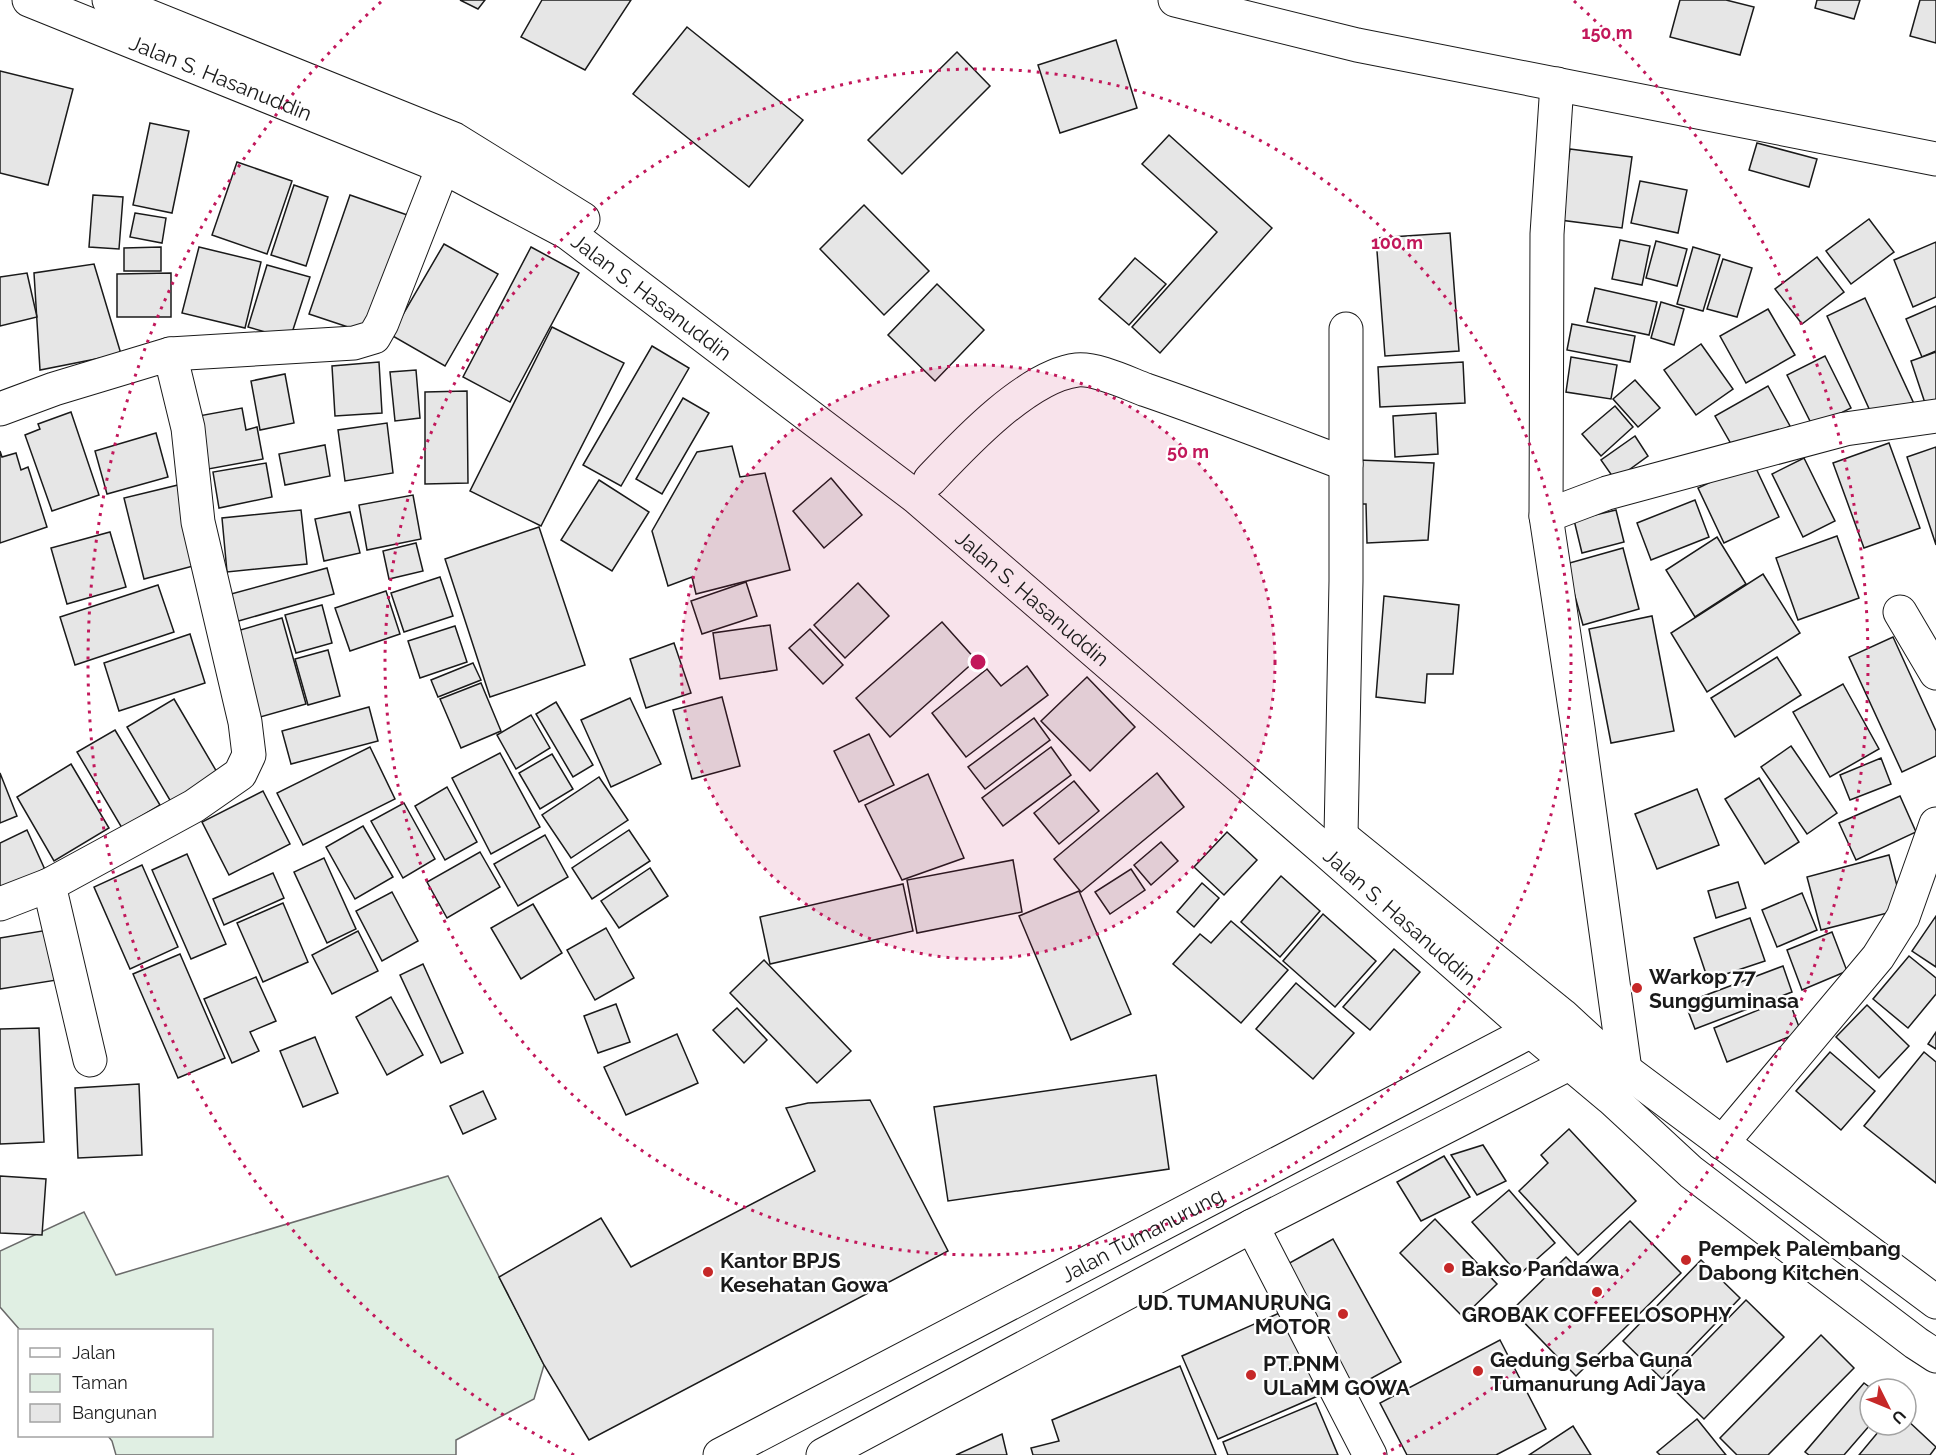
<svg xmlns="http://www.w3.org/2000/svg" width="1936" height="1455" font-family="Raleway,sans-serif">
	<rect width="100%" height="100%" fill="#fff"/>
	<path fill="#e0efe3" stroke="#6a6a6a" stroke-width="1.5" d="M448,1176l96,189 -10,34 -78,41v15h-340l-4,-14 -4,-5h104v-106h-192l-20,-23v-56l84,-39 32,63z"/>
	<g fill="#e6e6e6" stroke="#1a1a1a" stroke-width="1.5">
		<path d="M460,0h25l-7,9z"/>
		<path d="M542,0h89l-46,70 -64,-33z"/>
		<path d="M1680,0h46l28,7 -14,48 -70,-18z"/>
		<path d="M1817,0h43l-6,19 -39,-11z"/>
		<path d="M1920,0h16v43l-26,-7z"/>
		<path d="M687,27l116,93 -54,67 -116,-93z"/>
		<path d="M1116,40l21,68 -77,25 -22,-68z"/>
		<path d="M957,52l33,34 -88,88 -34,-34z"/>
		<path d="M0,71l73,18 -25,96 -48,-12z"/>
		<path d="M150,123l39,8 -17,82 -39,-8z"/>
		<path d="M1169,135l103,93 -112,125 -28,-26 85,-95 -75,-68z"/>
		<path d="M1757,143l60,16 -8,28 -60,-17z"/>
		<path d="M1570,149l62,8 -10,71 -62,-8z"/>
		<path d="M237,162l55,19 -25,73 -55,-19z"/>
		<path d="M1640,181l47,9 -9,43 -47,-10z"/>
		<path d="M294,185l34,12 -22,69 -35,-11z"/>
		<path d="M93,195l30,2 -4,52 -30,-2z"/>
		<path d="M350,195l63,22 -41,118 -63,-21z"/>
		<path d="M864,205l65,66 -45,44 -64,-66z"/>
		<path d="M135,213l31,5 -4,25 -32,-6z"/>
		<path d="M1869,219l25,33 -43,32 -25,-33z"/>
		<path d="M1450,233l9,118 -74,5 -9,-118z"/>
		<path d="M1620,240l30,6 -8,39 -30,-6z"/>
		<path d="M1656,241l31,8 -10,37 -31,-8z"/>
		<path d="M1936,242v55l-23,10 -19,-47z"/>
		<path d="M444,244l54,30 -53,92 -54,-31z"/>
		<path d="M161,247v24h-37v-23z"/>
		<path d="M199,247l62,15 -16,66 -63,-15z"/>
		<path d="M531,247l48,26 -69,129 -47,-25z"/>
		<path d="M1693,247l27,8 -17,56 -26,-7z"/>
		<path d="M1817,257l27,35 -42,32 -27,-35z"/>
		<path d="M1135,258l31,26 -37,41 -30,-26z"/>
		<path d="M1723,259l29,9 -15,49 -30,-8z"/>
		<path d="M94,264l27,90 -81,16 -6,-97z"/>
		<path d="M267,265l43,12 -20,62 -42,-12z"/>
		<path d="M27,273l10,44 -37,9v-49z"/>
		<path d="M171,273v44h-54v-43z"/>
		<path d="M937,284l47,46 -49,51 -47,-46z"/>
		<path d="M1595,288l62,14 -8,33 -62,-13z"/>
		<path d="M1865,298l50,108 -39,18 -49,-108z"/>
		<path d="M1661,302l23,7 -10,36 -23,-7z"/>
		<path d="M1936,306v45l-14,6 -16,-38z"/>
		<path d="M1768,309l27,46 -49,28 -26,-47z"/>
		<path d="M1572,324l63,12 -5,26 -63,-12z"/>
		<path d="M552,327l72,36 -83,163 -71,-35z"/>
		<path d="M1701,344l32,45 -37,26 -32,-45z"/>
		<path d="M652,346l37,22 -68,118 -38,-21z"/>
		<path d="M1936,352v54l-9,3 -16,-48z"/>
		<path d="M1825,356l26,52 -38,19 -26,-52z"/>
		<path d="M1571,357l46,8 -6,34 -45,-7z"/>
		<path d="M379,362l3,51 -47,3 -3,-50z"/>
		<path d="M1463,362l2,41 -85,4 -2,-40z"/>
		<path d="M416,370l4,48 -25,3 -5,-49z"/>
		<path d="M285,374l9,49 -34,7 -9,-49z"/>
		<path d="M1635,380l25,28 -22,19 -25,-28z"/>
		<path d="M1768,386l22,40 -52,30 -23,-40z"/>
		<path d="M467,391l1,92 -43,1v-92z"/>
		<path d="M683,398l26,15 -47,81 -26,-15z"/>
		<path d="M1615,406l18,21 -32,29 -19,-22z"/>
		<path d="M242,408l4,22 11,-3 6,32 -60,11 -10,-53z"/>
		<path d="M71,412l28,83 -47,16 -27,-76 15,-6 -2,-5z"/>
		<path d="M1436,413l2,41 -43,3 -2,-41z"/>
		<path d="M387,423l6,50 -48,8 -7,-51z"/>
		<path d="M156,433l12,44 -61,17 -12,-43z"/>
		<path d="M1635,436l13,20 -33,24 -14,-20z"/>
		<path d="M1889,443l31,85 -56,20 -31,-85z"/>
		<path d="M325,445l5,31 -45,9 -6,-31z"/>
		<path d="M732,446l8,31 25,-4 25,97 -94,24 -4,-17 -24,9 -16,-55 45,-79z"/>
		<path d="M1936,447v98l-29,-88z"/>
		<path d="M0,451l2,6 14,-4 5,17 7,-3 19,60 -47,16z"/>
		<path d="M1804,458l31,63 -32,16 -31,-63z"/>
		<path d="M1358,460l76,3 -6,77 -61,3 -1,-39h-10z"/>
		<path d="M1753,462l26,55 -55,26 -26,-55z"/>
		<path d="M266,463l6,34 -53,11 -6,-36z"/>
		<path d="M831,478l31,37 -38,33 -31,-37z"/>
		<path d="M599,480l50,32 -37,59 -51,-31z"/>
		<path d="M178,485l19,80 -53,14 -20,-81z"/>
		<path d="M413,495l8,44 -54,11 -8,-45z"/>
		<path d="M1695,500l14,37 -58,23 -14,-37z"/>
		<path d="M301,510l6,54 -80,8 -5,-54z"/>
		<path d="M1616,510l8,32 -42,11 -8,-33z"/>
		<path d="M350,512l10,41 -36,8 -9,-42z"/>
		<path d="M539,527l46,138 -95,32 -45,-138z"/>
		<path d="M110,532l16,55 -59,17 -16,-56z"/>
		<path d="M1837,536l22,62 -61,22 -22,-62z"/>
		<path d="M1717,537l29,47 -51,33 -29,-47z"/>
		<path d="M416,543l7,28 -34,8 -6,-28z"/>
		<path d="M1623,548l16,61 -56,16 -17,-61z"/>
		<path d="M327,568l7,26 -106,30 -8,-27z"/>
		<path d="M1763,574l37,59 -93,59 -36,-59z"/>
		<path d="M440,577l13,39 -49,16 -13,-39z"/>
		<path d="M746,582l11,34 -55,18 -11,-33z"/>
		<path d="M858,583l31,33 -44,42 -31,-33z"/>
		<path d="M158,585l16,47 -99,33 -15,-48z"/>
		<path d="M386,591l14,43 -50,17 -15,-43z"/>
		<path d="M1384,596l75,9 -6,69h-26l-2,29 -49,-6z"/>
		<path d="M322,605l10,38 -36,10 -11,-38z"/>
		<path d="M1652,616l22,115 -63,12 -22,-114z"/>
		<path d="M282,618l24,86 -53,15 -23,-86z"/>
		<path d="M942,622l34,38 -86,77 -34,-39z"/>
		<path d="M770,625l7,45 -57,9 -7,-46z"/>
		<path d="M455,626l12,36 -47,16 -12,-37z"/>
		<path d="M810,629l33,36 -20,19 -34,-36z"/>
		<path d="M190,634l15,49 -86,28 -15,-48z"/>
		<path d="M1893,637l43,94v25l-34,16 -53,-115z"/>
		<path d="M674,643l17,50 -45,15 -16,-49z"/>
		<path d="M328,650l12,46 -32,9 -13,-46z"/>
		<path d="M1777,657l24,38 -66,42 -24,-39z"/>
		<path d="M473,663l8,17 -43,17 -7,-17z"/>
		<path d="M1027,666l21,29 -82,62 -34,-44 55,-44 14,17z"/>
		<path d="M1087,677l48,50 -45,44 -49,-50z"/>
		<path d="M481,683l20,48 -40,17 -21,-49z"/>
		<path d="M1843,684l36,65 -49,28 -37,-65z"/>
		<path d="M722,697l18,69 -48,13 -19,-69z"/>
		<path d="M630,698l31,66 -50,23 -30,-67z"/>
		<path d="M174,699l47,80 -47,28 -47,-80z"/>
		<path d="M556,702l37,63 -20,12 -37,-63z"/>
		<path d="M369,707l9,34 -87,23 -9,-33z"/>
		<path d="M531,715l19,33 -34,21 -19,-34z"/>
		<path d="M1034,718l16,22 -65,49 -17,-22z"/>
		<path d="M115,730l45,75 -38,23 -45,-76z"/>
		<path d="M869,734l25,51 -35,17 -25,-51z"/>
		<path d="M1791,746l46,67 -30,21 -46,-67z"/>
		<path d="M370,747l25,52 -92,46 -26,-52z"/>
		<path d="M1051,747l20,28 -68,51 -21,-28z"/>
		<path d="M500,753l40,74 -49,27 -39,-76z"/>
		<path d="M552,754l21,35 -33,20 -21,-36z"/>
		<path d="M1881,758l10,26 -41,16 -10,-25z"/>
		<path d="M71,764l38,64 -55,33 -37,-64z"/>
		<path d="M0,773l17,43 -17,7z"/>
		<path d="M1157,773l27,34 -103,85 -27,-33z"/>
		<path d="M928,774l36,84 -62,22 -37,-75z"/>
		<path d="M599,777l29,43 -57,38 -29,-43z"/>
		<path d="M1759,778l40,64 -34,22 -40,-65z"/>
		<path d="M1074,781l25,30 -40,33 -25,-31z"/>
		<path d="M447,787l30,55 -32,18 -30,-54z"/>
		<path d="M1697,789l22,56 -62,24 -22,-55z"/>
		<path d="M263,791l27,53 -61,31 -27,-53z"/>
		<path d="M1900,796l16,36 -60,28 -17,-37z"/>
		<path d="M404,803l31,56 -32,19 -32,-57z"/>
		<path d="M363,826l30,51 -38,22 -29,-52z"/>
		<path d="M27,830l19,42 -46,22v-51z"/>
		<path d="M629,830l21,31 -58,38 -20,-31z"/>
		<path d="M1227,832l30,28 -33,35 -30,-28z"/>
		<path d="M545,835l23,42 -50,29 -24,-42z"/>
		<path d="M1161,842l17,19 -27,24 -17,-20z"/>
		<path d="M480,852l20,35 -53,31 -20,-36z"/>
		<path d="M187,854l39,90 -35,15 -39,-89z"/>
		<path d="M1889,855l14,54 -82,21 -14,-53z"/>
		<path d="M324,858l32,71 -29,14 -33,-71z"/>
		<path d="M1013,860l9,52 -105,21 -10,-53z"/>
		<path d="M142,865l36,82 -48,22 -36,-82z"/>
		<path d="M650,868l18,28 -49,32 -18,-27z"/>
		<path d="M1131,869l14,21 -35,24 -15,-22z"/>
		<path d="M273,873l11,25 -60,27 -11,-26z"/>
		<path d="M1281,876l39,35 -40,46 -39,-35z"/>
		<path d="M1738,882l8,26 -30,10 -8,-27z"/>
		<path d="M1202,883l17,15 -25,29 -17,-15z"/>
		<path d="M903,884l10,47 -143,33 -10,-47z"/>
		<path d="M1079,891l52,123 -60,26 -52,-124z"/>
		<path d="M392,892l26,49 -36,20 -26,-50z"/>
		<path d="M1802,893l15,37 -40,17 -15,-37z"/>
		<path d="M283,903l25,59 -45,20 -26,-59z"/>
		<path d="M533,904l29,49 -41,26 -30,-51z"/>
		<path d="M1323,914l53,47 -41,46 -52,-46z"/>
		<path d="M1936,916v51l-24,-16z"/>
		<path d="M1750,918l15,43 -57,19 -14,-42z"/>
		<path d="M1231,921l57,49 -47,53 -68,-59 27,-30 11,9z"/>
		<path d="M606,928l28,50 -39,22 -28,-50z"/>
		<path d="M48,930l9,50 -57,9v-51z"/>
		<path d="M358,931l20,40 -46,23 -20,-39z"/>
		<path d="M1832,932l15,39 -45,19 -15,-40z"/>
		<path d="M1394,949l26,23 -50,58 -27,-23z"/>
		<path d="M180,954l45,104 -47,20 -45,-104z"/>
		<path d="M1909,956l27,22v16l-28,34 -35,-29z"/>
		<path d="M764,960l87,91 -34,32 -87,-90z"/>
		<path d="M423,964l40,89 -22,10 -41,-88z"/>
		<path d="M1783,966l9,26 -97,37 -10,-26z"/>
		<path d="M256,977l20,44 -26,11 9,19 -27,12 -28,-64z"/>
		<path d="M1296,983l58,50 -41,46 -57,-50z"/>
		<path d="M391,997l32,58 -36,20 -31,-58z"/>
		<path d="M1788,998l13,34 -74,30 -13,-34z"/>
		<path d="M616,1004l14,38 -32,11 -14,-37z"/>
		<path d="M1867,1005l42,41 -30,32 -43,-41z"/>
		<path d="M737,1008l30,32 -23,23 -31,-33z"/>
		<path d="M39,1028l5,114 -44,2v-115z"/>
		<path d="M1936,1032v17l-8,-5z"/>
		<path d="M677,1034l21,49 -72,32 -22,-48z"/>
		<path d="M315,1037l23,56 -35,14 -23,-56z"/>
		<path d="M1830,1052l45,39 -34,39 -45,-39z"/>
		<path d="M1924,1052l12,10v121l-72,-57z"/>
		<path d="M1156,1075l13,94 -221,32 -14,-94z"/>
		<path d="M139,1084l3,71 -64,3 -3,-70z"/>
		<path d="M483,1091l13,28 -33,15 -13,-28z"/>
		<path d="M870,1100l78,151 -359,189 -45,-75 -45,-88 102,-59 30,49 184,-96 -29,-63 22,-5z"/>
		<path d="M1569,1129l67,72 -58,54 -59,-64 29,-28 -7,-8z"/>
		<path d="M1483,1145l23,36 -29,14 -26,-40z"/>
		<path d="M1444,1156l26,41 -49,24 -24,-39z"/>
		<path d="M0,1176l46,3 -4,56 -42,-2z"/>
		<path d="M1509,1190l46,53 -36,32 -47,-53z"/>
		<path d="M1435,1219l62,65 -34,33 -63,-64z"/>
		<path d="M1630,1221l51,52 -105,103 -64,-66 54,-53 13,13z"/>
		<path d="M1333,1239l68,123 -49,27 -68,-123z"/>
		<path d="M1701,1260l39,38 -78,81 -39,-38z"/>
		<path d="M1746,1300l38,37 -80,82 -38,-37z"/>
		<path d="M1284,1311l36,84 -102,44 -36,-83z"/>
		<path d="M1821,1335l33,33 -86,87h-31l-17,-17z"/>
		<path d="M1500,1340l46,89 -50,26h-89l-27,-52z"/>
		<path d="M1180,1366l36,89h-183l-2,-7 28,-7 -7,-21z"/>
		<path d="M1864,1383l8,6h-2v36l-26,30h-35l-4,-3z"/>
		<path d="M1316,1403l22,52h-110l-5,-13z"/>
		<path d="M1697,1419l29,36h-66l-3,-3z"/>
		<path d="M1906,1419l30,28 -6,8h-71l25,-30h22z"/>
		<path d="M1573,1426l18,29h-62z"/>
		<path d="M1002,1434l5,21h-51z"/>
	</g>
	<g fill="none" stroke-linecap="round" stroke-linejoin="round">
		<defs>
			<g id="street">
				<path d="M1175,0l182,45 579,114"/>
				<path d="M1557,84l-10,150 -1,282 32,212 47,342"/>
				<path d="M170,354l184,-11 20,-6 8,-14 61,-156"/>
				<path d="M0,409l54,-20 116,-35 18,74 10,94 47,200 4,33 -9,19 -46,32 -145,79 -49,19"/>
				<path d="M930,480c33,-35 97,-104 147,-110 19,-2 50,13 69,20 67,23 134,49 200,74"/>
				<path d="M1546,516l61,-23 238,-64 91,-13"/>
				<path d="M1900,612l36,61"/>
				<path d="M1341,836l5,-255v-252"/>
				<path d="M49,885l41,175"/>
				<path d="M1722,1143l156,-186 25,-40 33,-93"/>
				<path d="M1252,1226l118,229"/>
			</g>
			<g id="secondary">
				<path id="s1" d="M720,1455l836,-437"/>
				<path d="M823,1455l429,-229 342,-175"/>
			</g>
			<g id="highway">
				<path id="s2" d="M29,0l414,167 125,66 348,264 411,355 204,179 80,67 80,74 225,171 20,13"/>
				<path d="M109,0l345,139 129,80"/>
				<path d="M1346,840l216,175 37,34 26,21 311,232"/>
			</g>
		</defs>
		<use href="#street" stroke="#1a1a1a" stroke-width="35"/>
		<use href="#secondary" stroke="#1a1a1a" stroke-width="35"/>
		<use href="#highway" stroke="#1a1a1a" stroke-width="35"/>
		<use href="#street" stroke="#fff" stroke-width="33"/>
		<use href="#secondary" stroke="#fff" stroke-width="33"/>
		<use href="#highway" stroke="#fff" stroke-width="33"/>
	</g>
	<circle cx="978" cy="662" r="297" fill="#c2185b" fill-opacity=".12"/>
	<g fill="none" stroke="#c2185b" stroke-width="3" stroke-dasharray="3 6">
		<circle cx="978" cy="662" r="297"/>
		<circle cx="978" cy="662" r="593"/>
		<path d="M574 1455A890 890 0 0 1 382 1M1574 1A890 890 0 0 1 1382 1455"/>
	</g>
	<g fill="#c62828" stroke="#fff" stroke-width="2">
		<circle cx="1637" cy="988" r="6"/>
		<circle cx="1686" cy="1260" r="6"/>
		<circle cx="1449" cy="1268" r="6"/>
		<circle cx="708" cy="1272" r="6"/>
		<circle cx="1597" cy="1292" r="6"/>
		<circle cx="1343" cy="1314" r="6"/>
		<circle cx="1478" cy="1371" r="6"/>
		<circle cx="1251" cy="1375" r="6"/>
	</g>
	<g text-anchor="middle" dominant-baseline="central" stroke-width="4.5" stroke-linejoin="round" paint-order="stroke">
		<g font-size="21" fill="#1a1a1a" stroke="#fff">
			<text stroke="none"><textPath href="#s2" startOffset="207">Jalan S. Hasanuddin</textPath></text>
			<text stroke="none"><textPath href="#s2" startOffset="693">Jalan S. Hasanuddin</textPath></text>
			<text stroke="none"><textPath href="#s2" startOffset="1179">Jalan S. Hasanuddin</textPath></text>
			<text stroke="none"><textPath href="#s2" startOffset="1665">Jalan S. Hasanuddin</textPath></text>
			<text stroke="none"><textPath href="#s1" startOffset="476">Jalan Tumanurung</textPath></text>
		</g>
		<g font-size="21" font-weight="bold" fill="#1a1a1a" stroke="#fff" text-anchor="start">
			<text x="1649" y="976">Warkop 77<tspan x="1649" dy="24">Sungguminasa</tspan></text>
			<text x="1698" y="1248">Pempek Palembang<tspan x="1698" dy="24">Dabong Kitchen</tspan></text>
			<text x="720" y="1260">Kantor BPJS<tspan x="720" dy="24">Kesehatan Gowa</tspan></text>
			<text x="1461" y="1268">Bakso Pandawa</text>
			<text x="1331" y="1302" text-anchor="end">UD. TUMANURUNG<tspan x="1331" dy="24">MOTOR</tspan></text>
			<text x="1597" y="1314" text-anchor="middle">GROBAK COFFEELOSOPHY</text>
			<text x="1490" y="1359">Gedung Serba Guna<tspan x="1490" dy="24">Tumanurung Adi Jaya</tspan></text>
			<text x="1263" y="1363">PT.PNM<tspan x="1263" dy="24">ULaMM GOWA</tspan></text>
		</g>
	</g>
	<circle cx="978" cy="662" r="9" fill="#c2185b" stroke="#fff" stroke-width="3"/>
	<g font-size="18" text-anchor="middle" font-weight="bold" fill="#c2185b" stroke="#fff" stroke-width="4.5" stroke-linejoin="round" paint-order="stroke">
		<text x="1607" y="39">150 m</text>
		<text x="1397" y="249">100 m</text>
		<text x="1188" y="458">50 m</text>
	</g>
	<rect x="18" y="1329" width="195" height="108" fill="#ffffff" stroke="#a3a3a3" stroke-width="1.5"/>
	<rect x="30" y="1348" width="30" height="9" fill="#ffffff" stroke="#a3a3a3" stroke-width="1.5"/>
	<text x="72" y="1359" font-size="18" fill="#1a1a1a">Jalan</text>
	<rect x="30" y="1374" width="30" height="18" fill="#e0efe3" stroke="#a3a3a3" stroke-width="1.5"/>
	<text x="72" y="1389" font-size="18" fill="#1a1a1a">Taman</text>
	<rect x="30" y="1404" width="30" height="18" fill="#e6e6e6" stroke="#a3a3a3" stroke-width="1.5"/>
	<text x="72" y="1419" font-size="18" fill="#1a1a1a">Bangunan</text>
	<g transform="translate(1888 1407) rotate(133)"><circle r="28" fill="#ffffff" stroke="#a3a3a3" stroke-width="1.5"/>
	<path d="M0-4.5L10 22L0 15L-10 22Z" fill="#c62828"/>
	<text y="-9" font-size="16" font-weight="bold" text-anchor="middle" fill="#1a1a1a">U</text>
	</g>
</svg>
